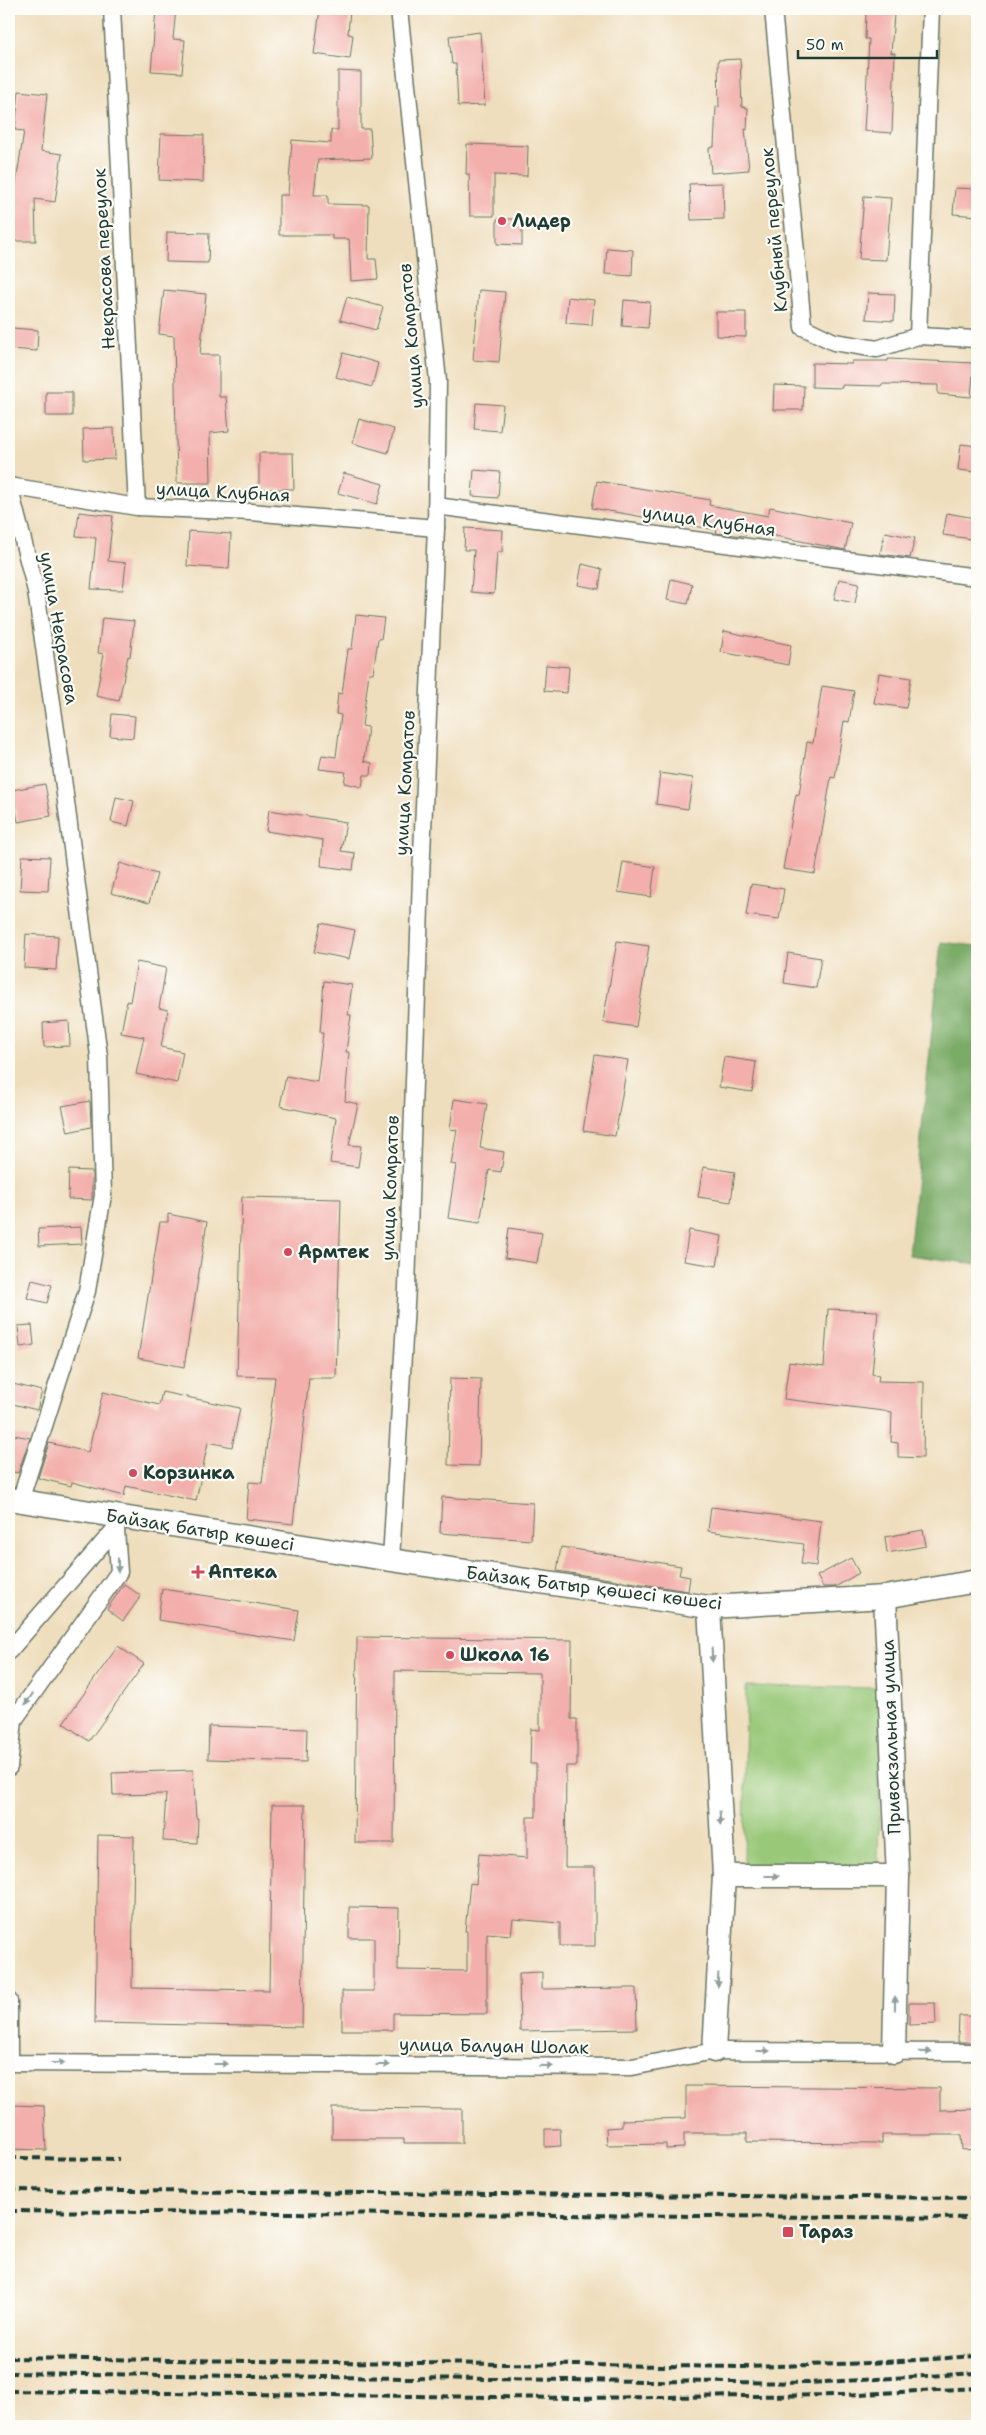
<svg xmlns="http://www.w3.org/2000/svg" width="986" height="2435" font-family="'Shantell Sans',sans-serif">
	<rect width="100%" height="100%" fill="#fdfcf7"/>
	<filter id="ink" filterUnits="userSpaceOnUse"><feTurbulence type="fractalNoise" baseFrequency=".02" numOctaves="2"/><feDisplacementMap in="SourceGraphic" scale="10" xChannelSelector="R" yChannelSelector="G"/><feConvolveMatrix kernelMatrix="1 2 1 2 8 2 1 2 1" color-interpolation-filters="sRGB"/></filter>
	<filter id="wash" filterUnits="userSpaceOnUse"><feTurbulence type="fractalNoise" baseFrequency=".0096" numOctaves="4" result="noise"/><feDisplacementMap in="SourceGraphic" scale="20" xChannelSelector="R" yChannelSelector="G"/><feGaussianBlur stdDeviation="1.12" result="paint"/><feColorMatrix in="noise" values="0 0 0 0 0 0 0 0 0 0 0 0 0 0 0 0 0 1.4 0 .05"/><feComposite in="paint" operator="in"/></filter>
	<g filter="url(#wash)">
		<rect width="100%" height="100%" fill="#efdebd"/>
		<path fill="#98c878" stroke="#5c8256" d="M746,1686l135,2 -3,181 -134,-2z"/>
		<path fill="#7aac68" stroke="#4c744e" d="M941,942l36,4 -1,318 -67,-9z"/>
		<g id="blocks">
			<g fill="#f3afab">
				<path d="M156,9h20l-3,30 12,1 -3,33 -31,-2z"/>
				<path d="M320,9h30l-2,25 5,1 -3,24 -36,-5z"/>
				<path d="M866,13l28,1 -3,39h4l-3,80 -28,-2 5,-92h-4z"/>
				<path d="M480,32l5,73 -27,1 -2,-42h-4l-3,-28z"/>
				<path d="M740,59l2,48 6,1 -1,22 -2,-1 4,41 -38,3 -2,-25 5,-1 2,-41 3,1 -1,-47z"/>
				<path d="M338,71l23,1v57h9l2,29 -54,2 -4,35h14v9l41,1 -1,54h8l2,20 -27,2 -2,-42h-17v-4h-53v-40h9l4,-55 39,3v-13h7z"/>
				<path d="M19,91l28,3 -6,57 21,3 -7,48 -20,-3 1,42h-27v-33h3l12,-77 -9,-1z"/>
				<path d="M161,134l43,1 -1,47 -44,-2z"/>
				<path d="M467,144l61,2 -1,30 -33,-1v41h-24l-1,-42h-3z"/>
				<path d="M723,183l1,36 -33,1 -2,-36z"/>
				<path d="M955,188l22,1v27l-24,-2z"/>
				<path d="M864,196l27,2 -5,62 -27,-1z"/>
				<path d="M497,219h25v26l-25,-1z"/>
				<path d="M167,232l42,1 -1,30 -42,-1z"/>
				<path d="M607,248l26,2 -1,26 -27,-2z"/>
				<path d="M164,290l42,4 -6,61h19v42h7l3,34 -19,2 1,50h-34l-3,-147 -15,-2z"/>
				<path d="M479,290l26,2 -6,70 -26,-2z"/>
				<path d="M868,293l27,1 -1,27 -28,-2z"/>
				<path d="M347,297l36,10 -7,23 -36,-10z"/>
				<path d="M568,297l26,3 -2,25 -26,-2z"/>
				<path d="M624,300l26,2 -2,26 -26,-2z"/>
				<path d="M716,312h30v25l-30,-1z"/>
				<path d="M12,328l26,2 -1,21 -27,-2z"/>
				<path d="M343,353l35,10 -6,24 -36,-10z"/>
				<path d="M888,359l86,4 -3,34 -33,-3v-9l-56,-1 -1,2 -39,-1v3l-30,-1v-24l40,1v-3h36z"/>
				<path d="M774,385l30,1 -1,24h-30z"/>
				<rect x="46" y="392" width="26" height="24"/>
				<path d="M476,403l27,2 -3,26 -26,-2z"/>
				<path d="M359,419l35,10 -6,24 -36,-10z"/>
				<path d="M114,428l1,31 -31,1 -1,-31z"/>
				<path d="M961,444l16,2v26l-19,-2z"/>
				<path d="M259,453h34l1,36h-35z"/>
				<path d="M474,470l26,2 -2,26 -26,-2z"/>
				<path d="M344,473l39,11 -6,20 -39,-11z"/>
				<path d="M597,481l113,19 -1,5 59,11 2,-9 81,16 -6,27 -99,-20 -1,6 -29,-3 1,-3 -125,-22z"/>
				<path d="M79,512l34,4 -5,45 18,2 -3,27 -32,-1 5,-51 -20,-2z"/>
				<path d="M947,513l28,5 -3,21 -29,-4z"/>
				<path d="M465,528l38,2 -1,22h-5l-3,42 -23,-2 3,-42h-10z"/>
				<path d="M189,531l42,3 -2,35 -42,-3z"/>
				<path d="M885,532l30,6 -5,20 -30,-4z"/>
				<path d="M582,564l20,5 -3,20 -21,-4z"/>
				<path d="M671,579l21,5 -4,20 -21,-4z"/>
				<path d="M839,579l20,4 -4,20 -21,-4z"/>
				<path d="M356,615l28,3 -3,21h-3l-5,34h-4l-7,53 6,1 -4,34 8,2 -1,12h-7l-2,12 -18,-4 2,-11 -27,-3 3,-14 14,2 5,-42 -5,-1 2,-21 4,1 6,-45h4z"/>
				<path d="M102,618l32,3 -4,36 -2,-1 -9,45 -23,-5 8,-42 -6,-1z"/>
				<path d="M724,631l67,14 -3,20 -67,-13z"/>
				<path d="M546,665l23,2 -2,26 -23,-2z"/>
				<path d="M879,673l32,5 -5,30 -32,-5z"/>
				<path d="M822,686l32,5 -5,31 -5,-1 -9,57 -4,-1 -16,97 -32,-5 13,-75 3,1 8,-53 6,1z"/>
				<path d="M112,714l23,2 -2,22 -23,-2z"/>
				<path d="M660,773l33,5 -5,31 -32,-5z"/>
				<path d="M45,784l6,32 -33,6 -6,-32z"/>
				<path d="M116,797l18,4 -6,25 -17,-4z"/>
				<path d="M269,810l77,12 -5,29 14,2 -2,17 -32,-4 2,-26 -57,-9z"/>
				<path d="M22,856l28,1 -2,34 -28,-1z"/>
				<path d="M623,862l32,5 -4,30 -33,-5z"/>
				<path d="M120,863l37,11 -8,29 -38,-10z"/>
				<path d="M751,884l33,5 -5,30 -33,-4z"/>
				<path d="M321,923l34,7 -6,29 -35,-7z"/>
				<path d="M26,934l32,2 -2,34 -32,-2z"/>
				<path d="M617,941l32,5 -13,81 -33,-5z"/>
				<path d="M788,953l33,5 -5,30 -32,-5z"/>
				<path d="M137,962l29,6 -7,40 9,2 -7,37 22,5 -6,31 -41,-9 8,-37 -23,-4 6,-32 3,1z"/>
				<path d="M324,981l28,4 -4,30h3l-5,37h3l-4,49 13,3 -9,41 12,1 -3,21 -28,-4 6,-45 -56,-12 6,-30 31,6 6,-49h-3z"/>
				<path d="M69,1021l1,25 -26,1 -1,-24z"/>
				<path d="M595,1055l33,5 -13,76 -32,-5z"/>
				<path d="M724,1057l32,5 -4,30 -33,-5z"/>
				<path d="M454,1099l33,5 -7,44 24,4 -3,20 -12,-2 -9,53 -32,-5 8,-53 -5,-1 6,-34 -7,-1z"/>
				<path d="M90,1101l1,26 -23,5 -6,-26z"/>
				<path d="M703,1167l32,5 -4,30 -33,-5z"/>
				<path d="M69,1170l23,1v29l-24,-1z"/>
				<path d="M242,1197l99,2 -5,179h-27l-16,146 -47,-5 3,-37 13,1 13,-106 -38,-1z"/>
				<path d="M168,1214l39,8 -23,145 -46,-9 22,-136h8z"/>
				<path d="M81,1227l1,17 -43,2 -1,-17z"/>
				<path d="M509,1228l33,5 -5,30 -32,-5z"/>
				<path d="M689,1230l33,6 -5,30 -33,-5z"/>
				<path d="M32,1280l20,5 -5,18 -20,-5z"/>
				<path d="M828,1309l50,2 -6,63 7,1 -1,6 46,1 -1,76 -25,-1v-14l-7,-1 1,-30 -108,-13 5,-37 35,5z"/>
				<path d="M32,1325l2,20 -14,2 -2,-21z"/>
				<path d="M450,1378l31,1 -2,87 -31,-1z"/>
				<path d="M9,1383l33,8 -5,19 -28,-7z"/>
				<path d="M103,1392l56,13 3,-13 78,16 -8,39 -24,-5 -12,59 -70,-15 -2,10 -52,-14 -1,4 -33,-8 11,-35 39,9z"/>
				<path d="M14,1435l16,3 -12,35 -9,-2v-19z"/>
				<path d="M442,1497l91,6 -2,37 -91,-7z"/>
				<path d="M711,1507l110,14 -5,45 -15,-2 3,-20 -96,-13z"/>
				<path d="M923,1530l3,16 -39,7 -2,-16z"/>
				<path d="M561,1547l120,19 -2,9 11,2 -2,14 -131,-20z"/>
				<path d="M851,1558l8,15 -24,14h-12l-6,-11z"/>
				<path d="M124,1584l17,12 -18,25 -16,-12z"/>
				<path d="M162,1589l137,21 -5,31 -136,-21z"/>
				<path d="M357,1637l215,3 -1,79h6v47h-11l-1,101h30v79h-35v-23l-47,-4 -2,16 -24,-2v81l-94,-1v17h-51v-39h32v-53h-25v-31l50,1 -1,62 69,1v-40h-2l5,-48 6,1 3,-30 48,4v-41h9v-53h-6l1,-35 9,1v-57l-145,-2 -1,172h-39z"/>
				<path d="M118,1646l26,18 -55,77 -26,-18z"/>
				<path d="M209,1726l98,3 -1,33 -98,-3z"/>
				<path d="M193,1770l3,48h2l-1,25 -34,-2 3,-47 -53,1 -1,-22z"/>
				<path d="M272,1805h33l-3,222 -207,-4 3,-188 36,1 -2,152 137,2z"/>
				<path d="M542,1972v17l94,-1 1,41 -117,2 -1,-58z"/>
				<path d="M909,2003h26l1,21 -27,1z"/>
				<path d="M959,2016h18v26h-19z"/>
				<path d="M686,2086l254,2v22l37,-1v40l-15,1 -1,-15h-79v8l-135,-1v-9h-63v15l-18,1v-5l-59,1 -1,-17 16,-1v-7l64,-2z"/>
				<path d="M9,2105l35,1 2,44 -37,-1z"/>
				<path d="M332,2108l130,1v34h-58v-4h-72z"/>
				<path d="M545,2129h15l1,17 -16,1z"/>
			</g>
		</g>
	</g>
	<g filter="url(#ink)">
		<use href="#blocks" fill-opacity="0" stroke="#687564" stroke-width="1"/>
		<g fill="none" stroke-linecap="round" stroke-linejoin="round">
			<defs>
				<g id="street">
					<path d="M112,9l25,498"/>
					<path d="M773,9l30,318 31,15 43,7 41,-13 59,3"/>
					<path d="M918,336l13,-327"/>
					<path d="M9,486l27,105 27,188 36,277 4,139 -16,96 -67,210"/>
					<path d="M9,486l128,21 114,5 185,16"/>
					<path d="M436,506l541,71"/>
					<path d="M391,1560l16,-273 14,-410 15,-349 2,-147 -39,-372"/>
					<path d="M9,1651l107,-123"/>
					<path d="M9,1767l5,-47 105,-148 -4,-56"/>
					<path d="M9,2001v62l623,4 82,-16 263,1"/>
				</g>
				<g id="secondary">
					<path d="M9,1499l382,61 318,47 176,-10 92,-16"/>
					<path d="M885,1597l13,279 -4,176"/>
					<path d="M709,1607l15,269 -10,175"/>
					<path d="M724,1876h174"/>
				</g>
			</defs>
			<use href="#street" stroke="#687564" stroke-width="19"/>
			<use href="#secondary" stroke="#687564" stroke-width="25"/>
			<use href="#street" stroke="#fff" stroke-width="16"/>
			<use href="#secondary" stroke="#fff" stroke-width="22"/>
			<g stroke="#1f3d34" stroke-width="4" stroke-dasharray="8 4" stroke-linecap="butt">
				<path d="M9,2158l110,1"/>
				<path d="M9,2190l968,8"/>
				<path d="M9,2211l968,7"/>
				<path d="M9,2358l737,9 125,-4 106,-7"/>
				<path d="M9,2373l800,10 168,-10"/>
				<path d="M9,2391l563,7 270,-3 135,-7"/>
			</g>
		</g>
		<defs><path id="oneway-solid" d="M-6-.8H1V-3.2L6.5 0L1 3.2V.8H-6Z" transform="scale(1.25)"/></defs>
		<g fill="#8f9e9a">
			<use href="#oneway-solid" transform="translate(118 1565) rotate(90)"/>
			<use href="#oneway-solid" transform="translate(712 1655) rotate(87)"/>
			<use href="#oneway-solid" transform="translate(29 1699) rotate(125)"/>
			<use href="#oneway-solid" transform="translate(720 1818) rotate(87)"/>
			<use href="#oneway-solid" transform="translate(772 1876)"/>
			<use href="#oneway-solid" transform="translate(718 1980) rotate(93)"/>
			<use href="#oneway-solid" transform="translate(895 2003) rotate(-89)"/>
			<use href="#oneway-solid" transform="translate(763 2051)"/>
			<use href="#oneway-solid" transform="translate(925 2052) rotate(1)"/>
			<use href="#oneway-solid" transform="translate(58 2063)"/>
			<use href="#oneway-solid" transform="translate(221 2064)"/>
			<use href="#oneway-solid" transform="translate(383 2065)"/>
			<use href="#oneway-solid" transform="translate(546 2066) rotate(1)"/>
		</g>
	</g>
	<g fill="#d1495b" stroke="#fdfcf7" stroke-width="2">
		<circle cx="502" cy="221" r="5"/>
		<circle cx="288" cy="1252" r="5"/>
		<circle cx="133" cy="1473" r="5"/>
		<path d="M195.5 1564.5h5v5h5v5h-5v5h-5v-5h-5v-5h5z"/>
		<circle cx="450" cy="1655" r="5"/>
		<rect x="782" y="2226" width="12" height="12" rx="2.5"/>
	</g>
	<g text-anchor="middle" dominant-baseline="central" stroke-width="4.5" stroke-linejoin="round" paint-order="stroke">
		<g font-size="18" font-weight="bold" fill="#1f3d34" stroke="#fdfcf7" text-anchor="start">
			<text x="512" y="221">Лидер</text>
			<text x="298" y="1252">Армтек</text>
			<text x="143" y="1473">Корзинка</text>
			<text x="208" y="1572">Аптека</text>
			<text x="460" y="1655">Школа 16</text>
			<text x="799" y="2232">Тараз</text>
		</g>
		<g font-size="18" fill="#1f3d34" stroke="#fdfcf7">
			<text transform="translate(774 230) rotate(-95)">Клубный переулок</text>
			<text transform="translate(104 259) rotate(-93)">Некрасова переулок</text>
			<text transform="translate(411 336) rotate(-95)">улица Комратов</text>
			<text transform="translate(223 492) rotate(3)">улица Клубная</text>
			<text transform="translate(709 521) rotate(8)">улица Клубная</text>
			<text transform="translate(59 628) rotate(80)">улица Некрасова</text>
			<text transform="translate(405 783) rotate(-87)">улица Комратов</text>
			<text transform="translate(390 1188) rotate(-88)">улица Комратов</text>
			<text transform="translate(200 1530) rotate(9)">Байзақ батыр көшесі</text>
			<text transform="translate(594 1588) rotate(7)">Байзақ Батыр қөшесі көшесі</text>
			<text transform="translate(891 1737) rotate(-92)">Привокзальная улица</text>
			<text transform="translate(494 2046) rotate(1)">улица Балуан Шолак</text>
		</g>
	</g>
	<rect width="986" height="2435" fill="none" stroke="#fdfcf7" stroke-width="30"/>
	<path d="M798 50v8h139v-8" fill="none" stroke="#1f3d34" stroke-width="2.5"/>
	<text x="806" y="50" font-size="15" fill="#1f3d34" stroke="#fdfcf7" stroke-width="4" paint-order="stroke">50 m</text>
</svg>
